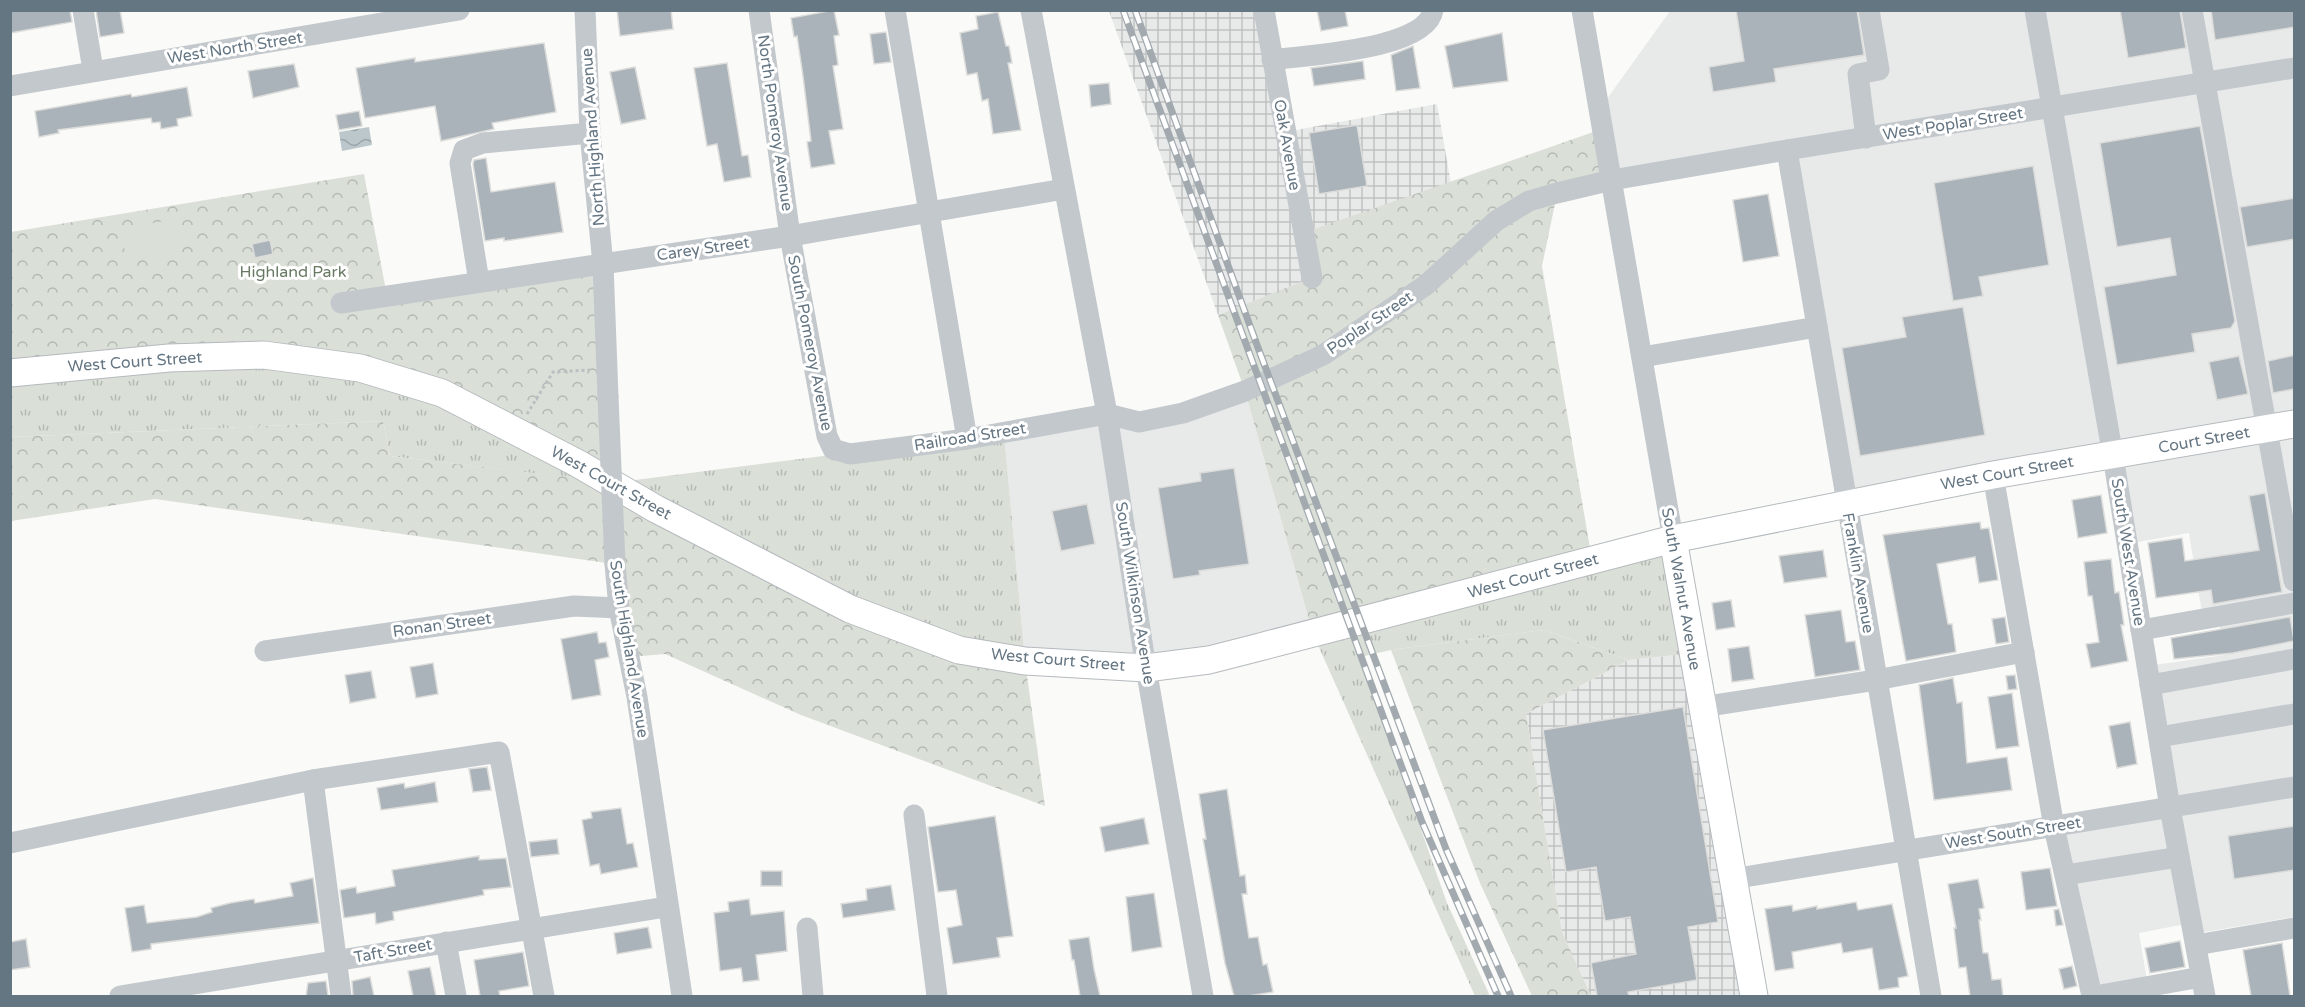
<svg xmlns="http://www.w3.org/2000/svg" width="2305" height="1007" font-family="'Varela Round',sans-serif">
	<defs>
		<pattern id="industrial-grid" width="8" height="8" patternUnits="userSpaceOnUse" patternTransform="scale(1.5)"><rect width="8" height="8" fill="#e8e9e9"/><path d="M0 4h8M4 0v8" fill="none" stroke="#c0c1c2"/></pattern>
		<pattern id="grass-tufts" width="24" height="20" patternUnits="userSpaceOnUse" patternTransform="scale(1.5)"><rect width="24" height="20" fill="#dadfd7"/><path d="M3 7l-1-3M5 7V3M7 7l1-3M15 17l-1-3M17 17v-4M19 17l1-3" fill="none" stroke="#b4b9b4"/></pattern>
		<pattern id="forest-crowns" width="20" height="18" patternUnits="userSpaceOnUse" patternTransform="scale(1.5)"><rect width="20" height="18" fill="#dadfd7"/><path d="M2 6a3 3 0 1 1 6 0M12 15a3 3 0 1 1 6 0" fill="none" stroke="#b4b9b4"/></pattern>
		<pattern id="water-waves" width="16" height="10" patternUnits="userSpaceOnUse" patternTransform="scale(1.5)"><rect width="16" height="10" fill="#bbc7cb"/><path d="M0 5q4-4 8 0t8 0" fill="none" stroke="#9ca6aa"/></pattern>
	</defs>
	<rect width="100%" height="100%" fill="#fafaf8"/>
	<g fill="#e8e9e9">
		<path d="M1670,11h624v906l-101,17 -2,-11 -52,10 9,53 -53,10 -41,-169 116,-20 -23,-141 78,-11 -7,-39 -15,3 -14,-86 -62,11 -14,-88 -267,47 -59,-353 -175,30 -13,-70z"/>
		<path d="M1245,391l68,243 -57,14 -231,13 -21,-228 135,-11z"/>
	</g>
	<g fill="url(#industrial-grid)">
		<path d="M1109,11h155l21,121 152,-28 14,79 -147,50 8,45 -94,37z"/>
		<path d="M1693,653l61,343h-163l-29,-64 -36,-218 103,-54z"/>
	</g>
	<g fill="url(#grass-tufts)">
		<path d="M169,358l191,10 252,115 392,-50 21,228 -66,-11 -347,-167 -222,-27 -7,-35 -372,16 -1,-64z"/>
		<path d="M1673,539l20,114 -64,7 -85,-30 -153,20 -31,7 87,246 43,93h-15l-162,-362z"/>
	</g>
	<g fill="url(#forest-crowns)">
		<path d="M1602,129l10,51 -55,14 -15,72 50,294 -279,74 -68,-243 -27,-76 93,-37 -8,-45z"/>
		<path d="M364,174l23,122 216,-32 9,219 238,126 175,52 20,145 -244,-91 -136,-61 -36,3 -15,-93 -459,-65 -144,22v-84l372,-16 7,35 220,26 -168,-89 -178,-38 -253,18v-141z"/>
		<path d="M1544,630l85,30 -103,54 36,218 29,64h-59l-52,-113 -89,-233z"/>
	</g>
	<path fill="#dadfd7" d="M175,219l6,33 -54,10 -6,-33z"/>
	<path fill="url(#water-waves)" d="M369,127l3,18 -30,6 -3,-19z"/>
	<g fill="#aab3b9" stroke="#dcdcda" stroke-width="1.5">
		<path d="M10,10h60l2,12 -62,11z"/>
		<path d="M96,10h24l4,23 -24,4z"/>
		<path d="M617,10h54l2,19 -53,7z"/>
		<path d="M834,10l5,25 -5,1 4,29 -5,1 10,63 -14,2 6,33 -24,4 -4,-26 4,-1 -8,-65 -6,-40 -3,1 -3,-19z"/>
		<path d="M1317,10h28l3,16 -27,5z"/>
		<path d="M1736,10h121l7,45 -90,14 2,13 -63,10 -4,-25 35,-6z"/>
		<path d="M2120,10h60l6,38 -58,10z"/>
		<path d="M2211,10h84v17l-80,13z"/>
		<path d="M998,12l8,34h3l3,17h-4l13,67 -28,4 -5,-35 -6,2 -5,-28 -10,2 -7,-42 18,-4 -2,-13z"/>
		<path d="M886,32l5,30 -17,2 -4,-30z"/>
		<path d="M1502,33l6,48 -55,7 -8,-42z"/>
		<path d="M544,43l12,69 -64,11 2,6 -53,12 -6,-35 -70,12 -9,-50 59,-10v4z"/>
		<path d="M1413,46l7,42 -24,3 -5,-36z"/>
		<path d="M1363,61l2,18 -51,7 -3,-18z"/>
		<path d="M727,63l15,93 6,-1 3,22 -27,5 -7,-38 -10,2 -13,-78z"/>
		<path d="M294,64l5,23 -46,11 -5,-27z"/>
		<path d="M635,67l11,52 -25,5 -11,-52z"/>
		<path d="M1109,83l2,21 -20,3 -2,-22z"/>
		<path d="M187,87l5,29 -15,3 1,7 -17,3 -1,-7 -8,1 -1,-5 -93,12 1,3 -20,4 -4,-26 96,-17 1,3z"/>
		<path d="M359,111l3,15 -23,4 -3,-15z"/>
		<path d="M1357,125l10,61 -48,8 -10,-61z"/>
		<path d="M2200,126l35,195 -4,7 -39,6 3,18 -78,13 -13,-78 72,-12 -6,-37 -53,9 -17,-104z"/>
		<path d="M486,158l5,34 64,-10 8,50 -59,9v-3l-19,3 -12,-77 1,-4z"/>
		<path d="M2033,166l16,99 -70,12 4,19 -30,5 -19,-118z"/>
		<path d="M1768,194l11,62 -36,6 -10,-62z"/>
		<path d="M2295,198v41l-48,8 -7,-40z"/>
		<path d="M270,240l3,14 -18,4 -3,-14z"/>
		<path d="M1963,307l22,128 -125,21 -18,-108 64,-11 -4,-20z"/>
		<path d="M2295,355v34l-22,4 -5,-32z"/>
		<path d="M2239,356l9,38 -31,6 -8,-38z"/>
		<path d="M1234,468l15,96 -50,7 1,4 -27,4 -15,-91 43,-7 -1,-8z"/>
		<path d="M2265,493l17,99 -69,12 -2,-14 -55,8 -8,-55 34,-5 3,23 74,-11 -10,-54z"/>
		<path d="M2101,495l6,38 -29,5 -6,-38z"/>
		<path d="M1087,504l8,40 -34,7 -9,-40z"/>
		<path d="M1980,522l1,7 8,-1 9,52 -19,3 -4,-26 -38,7 11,60h4l4,28 -50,9 -23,-126z"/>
		<path d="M1823,550l4,27 -43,6 -5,-27z"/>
		<path d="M2111,559l4,34 4,-1 5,33h-3l7,36 -37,7 -5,-24 13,-2 -7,-46h-4l-4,-34z"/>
		<path d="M1731,600l4,27 -19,3 -4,-27z"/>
		<path d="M1841,610l5,32 9,-1 5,29 -45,7 -10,-62z"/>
		<path d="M2005,617l4,25 -13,2 -4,-25z"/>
		<path d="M2290,617l4,24 -61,12 -59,6 -3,-21z"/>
		<path d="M597,632l2,11 7,-1 3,15 -14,3 6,35 -29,5 -11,-61z"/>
		<path d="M1749,646l5,33 -22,3 -4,-33z"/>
		<path d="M433,663l5,31 -22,4 -6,-31z"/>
		<path d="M371,671l5,27 -26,5 -5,-28z"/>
		<path d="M2015,675l2,14 -9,1 -2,-14z"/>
		<path d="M1953,678l4,25 5,-1 5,61 40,-6 5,33 -78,10 -15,-115z"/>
		<path d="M2012,693l7,53 -23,3 -8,-52z"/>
		<path d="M1683,707l35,215 -30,5 9,53 -69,12 1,4h-32l-6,-33 45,-9 -6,-37 -25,4 -9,-54 -30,5 -23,-142z"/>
		<path d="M2130,722l7,42 -20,4 -8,-42z"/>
		<path d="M487,767l4,23 -18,2 -4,-23z"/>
		<path d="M435,782l3,20 -57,8 -4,-22 27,-5 1,5z"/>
		<path d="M1227,789l13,87 5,-1 2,19h-5l7,44 9,-1 5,28 4,-1 6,28 -25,4h-14l-9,-33 -22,-124h3l-7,-45z"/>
		<path d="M621,808l6,36 6,-1 5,24 -37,7 -2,-10 -9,2 -8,-46 10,-2 -1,-6z"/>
		<path d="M995,816l18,120 -16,2 3,19 -47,7 -6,-36 15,-3 -6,-35 -18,2 -10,-65z"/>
		<path d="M1144,818l5,26 -44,8 -5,-25z"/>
		<path d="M2295,826v44l-61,9 -6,-43z"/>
		<path d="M557,839l2,15 -28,3 -2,-15z"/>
		<path d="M479,856v4l27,-2 5,29 -28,3 1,5 -91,17 1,8 -18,4 -1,-11 -31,5 -4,-28 16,-3 1,6 38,-7 -3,-16z"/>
		<path d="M2050,868l7,38 -31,4 -5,-38z"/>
		<rect x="761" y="871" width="21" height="15"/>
		<path d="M313,878l6,45 -168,21v5l-19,3 -7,-44 19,-3 3,18 50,-6 15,-5 -1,-4 19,-5 24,-4 1,4 38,-7 -3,-13z"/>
		<path d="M1978,879l6,29 -5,1 2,11h-2l4,33h5l4,27 9,-1 2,17h-33l-4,-29 -7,1 -5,-40h2l-8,-44z"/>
		<path d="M891,885l4,25 -52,8 -2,-14 26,-4 -1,-11z"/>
		<path d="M1154,893l8,54 -30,5 -6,-55z"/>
		<path d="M749,899l2,16 33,-4 3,40 -31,4 3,25 -16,2 -2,-14 -21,3 -6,-58 15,-2 -1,-9z"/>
		<path d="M1856,902l2,8 34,-6 16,72 -10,2 1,9 -20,3 -7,-42 -29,5 -2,-10 -49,9 2,16 -19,3 -10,-62 27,-4 1,6 24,-5v3z"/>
		<path d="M2059,909l4,16 -7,1 -2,-16z"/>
		<path d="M648,927l4,21 -35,6 -3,-21z"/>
		<path d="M1089,937l5,32 6,27h-20l-6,-36h-2l-3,-20z"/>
		<path d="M26,939l4,28 -20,3v-28z"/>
		<path d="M2180,941l5,26 -35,6 -5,-25z"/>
		<path d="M2282,943l8,53h-39l-8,-46z"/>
		<path d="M523,952l6,34 -30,5 1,5h-20l-6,-36z"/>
		<path d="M2072,966l5,20 -13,3 -5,-20z"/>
		<path d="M430,967l6,29h-23l-5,-25z"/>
		<path d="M370,977l4,19h-21l-1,-15z"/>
		<path d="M326,981l2,15h-22l2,-13z"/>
	</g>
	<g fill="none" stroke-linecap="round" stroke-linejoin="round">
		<defs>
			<g id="major">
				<path d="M10,373l159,-15 95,-3 96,13 82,25 135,70 79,46 194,100 109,41 66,11 121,7 63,-8 47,-12 417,-109 320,-64 301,-51"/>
				<path d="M1673,539l81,457"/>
			</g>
		</defs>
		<use href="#major" stroke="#b5babe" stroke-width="29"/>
		<path stroke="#bbbfc2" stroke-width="3" stroke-dasharray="3 3" stroke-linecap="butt" d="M527,414l26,-42 37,-2"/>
		<g stroke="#c3c8cc" stroke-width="21">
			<path d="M83,10l10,60"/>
			<path d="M585,10l5,123 13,131 5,133"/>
			<path d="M759,10l31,226 37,200 6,13 17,5 117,-15 140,-25 32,8 44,-9 62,-22 78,-36 103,-70 70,-64 33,-20 28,-8 55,-13 175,-30 507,-82"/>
			<path d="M895,10l72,429"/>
			<path d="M1031,10l76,404 39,254 57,328"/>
			<path d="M1264,10l48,268"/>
			<path d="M1582,10l91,529"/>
			<path d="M2035,10l78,446 57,352 35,188"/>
			<path d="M2192,10l102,571"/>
			<path d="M1272,60c34,-5 155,-10 161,-50"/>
			<path d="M10,86l449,-76"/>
			<path d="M1866,138l-8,-64 21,-4 -10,-60"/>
			<path d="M1787,150l144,846"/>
			<path d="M479,282l-19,-119 4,-13 19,-7 107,-10"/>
			<path d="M341,303l449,-67 274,-47"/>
			<path d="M1642,357l175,-30"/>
			<path d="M1993,475l61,352 38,169"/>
			<path d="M615,564l4,44 18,89 45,299"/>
			<path d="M2141,630l153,-27"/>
			<path d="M265,651l309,-45 45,2"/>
			<path d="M2150,685l144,-26"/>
			<path d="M1702,707l174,-27 148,-28"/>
			<path d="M2159,737l135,-23"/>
			<path d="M313,780l28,216"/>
			<path d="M914,815l23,181"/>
			<path d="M10,843l303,-63 186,-28 45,244"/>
			<path d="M2065,875l114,-18"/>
			<path d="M1732,879l562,-92"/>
			<path d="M807,928l6,68"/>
			<path d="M446,942l10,54"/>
			<path d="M2196,945l98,-17"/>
			<path d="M120,996l546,-89"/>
			<path d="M2095,996l106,-19"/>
		</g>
		<use href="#major" stroke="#fff" stroke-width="27"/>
		<defs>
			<g id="rail">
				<path d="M1123,10l299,812 76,174"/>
				<path d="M1135,10l122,335 189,504 65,147"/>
			</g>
		</defs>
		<use href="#rail" stroke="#a2aab0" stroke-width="7"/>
		<use href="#rail" stroke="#fff" stroke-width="4.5" stroke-dasharray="14" stroke-linecap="butt"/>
		<path stroke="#c3c8cc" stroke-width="21" d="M608,397l7,167"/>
	</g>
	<g text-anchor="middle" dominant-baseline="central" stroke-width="6" stroke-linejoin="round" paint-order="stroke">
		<g font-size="16" fill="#657683" stroke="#fff">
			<text transform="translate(235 48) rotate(-9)">West North Street</text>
			<text transform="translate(775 123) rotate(82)">North Pomeroy Avenue</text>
			<text transform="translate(1953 124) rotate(-9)">West Poplar Street</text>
			<text transform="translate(593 137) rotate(-94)">North Highland Avenue</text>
			<text transform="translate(1287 145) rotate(80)">Oak Avenue</text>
			<text transform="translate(703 249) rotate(-8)">Carey Street</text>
			<text transform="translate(1370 323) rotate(-34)">Poplar Street</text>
			<text transform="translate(810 343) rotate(79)">South Pomeroy Avenue</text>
			<text transform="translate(135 362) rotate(-4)">West Court Street</text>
			<text transform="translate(970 437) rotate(-9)">Railroad Street</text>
			<text transform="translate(2204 440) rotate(-10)">Court Street</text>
			<text transform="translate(2007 473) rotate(-10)">West Court Street</text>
			<text transform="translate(611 483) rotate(29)">West Court Street</text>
			<text transform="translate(2128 552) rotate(81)">South West Avenue</text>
			<text transform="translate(1858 573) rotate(80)">Franklin Avenue</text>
			<text transform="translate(1533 576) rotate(-15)">West Court Street</text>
			<text transform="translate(1681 589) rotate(80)">South Walnut Avenue</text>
			<text transform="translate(1135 593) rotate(81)">South Wilkinson Avenue</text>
			<text transform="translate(442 625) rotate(-8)">Ronan Street</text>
			<text transform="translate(629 649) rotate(81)">South Highland Avenue</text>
			<text transform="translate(1058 660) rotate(5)">West Court Street</text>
			<text transform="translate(2013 833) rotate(-9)">West South Street</text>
			<text transform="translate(393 951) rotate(-10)">Taft Street</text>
		</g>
		<g font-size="16" fill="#687a64" stroke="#fff">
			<text x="293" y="272">Highland Park</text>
		</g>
	</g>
	<rect width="2305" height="1007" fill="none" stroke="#657683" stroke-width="24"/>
</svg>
